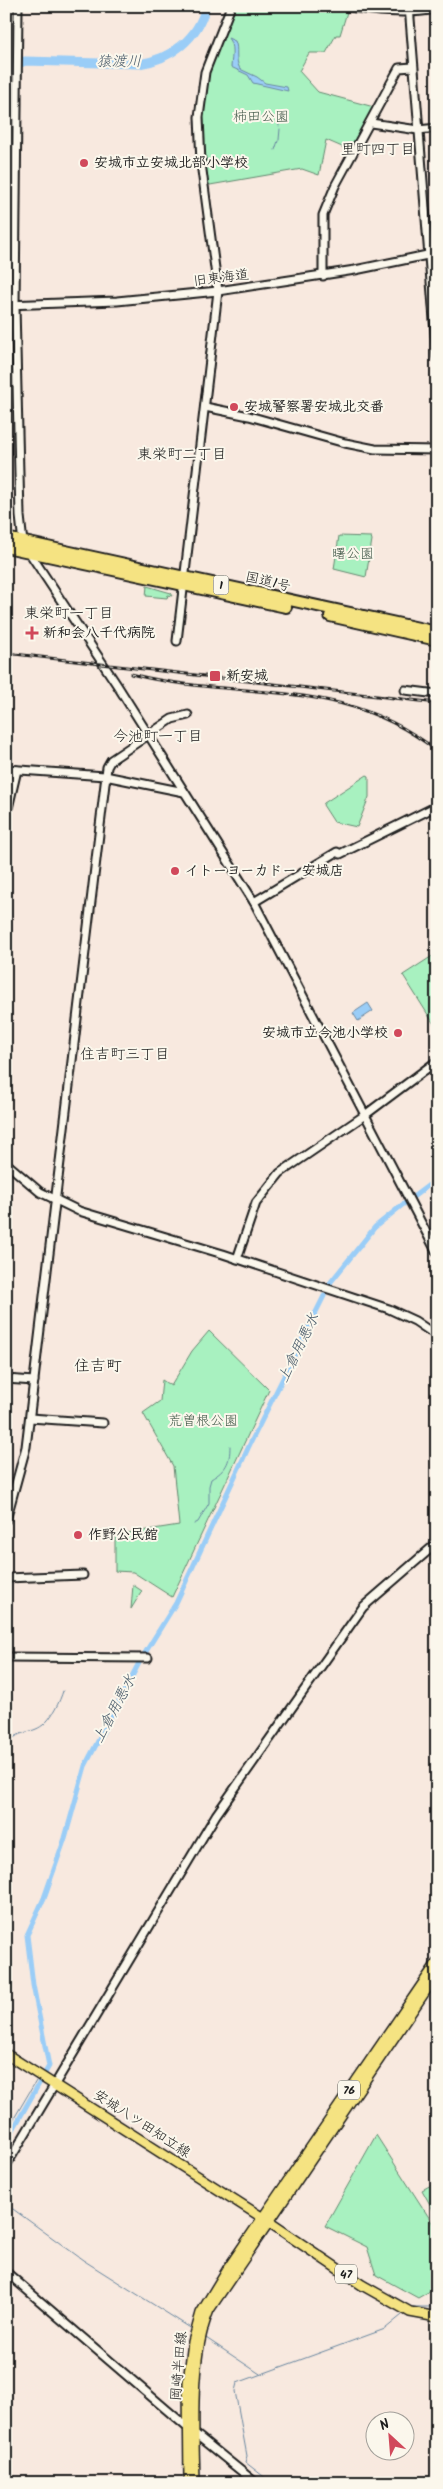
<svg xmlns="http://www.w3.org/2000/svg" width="443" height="2489" font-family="Kalam,'Klee One',sans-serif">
	<rect width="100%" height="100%" fill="#f8e9df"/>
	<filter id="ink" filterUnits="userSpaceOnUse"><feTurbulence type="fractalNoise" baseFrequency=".02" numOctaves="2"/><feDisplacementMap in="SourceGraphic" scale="10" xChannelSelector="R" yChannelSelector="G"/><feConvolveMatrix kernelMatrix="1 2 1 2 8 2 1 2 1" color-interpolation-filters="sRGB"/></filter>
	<g filter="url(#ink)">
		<g fill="#a8f1c0" stroke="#62866e">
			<path d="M235,6h76l36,6 -7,23h-4l-10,18h-17l-10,18 19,21 56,15 -25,43 -23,-10 -7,35 -17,-6 -92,16 -2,-2c-3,-22 -7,-44 -6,-66 1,-39 18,-75 33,-111z"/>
			<path d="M339,536l32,1 1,3 -6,37 -32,-8z"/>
			<path d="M147,586l24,7 2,3 -5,-1 -1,3 -21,-2z"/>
			<path d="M367,775l2,1v21l-12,30 -23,-5 -11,-17 1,-2z"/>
			<path d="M437,953v76l-34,-54z"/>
			<path d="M209,1331l60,59 -97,207 -39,-25 -18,-1v-36l64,-10 -6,-59 -30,-53 17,-12 2,-21 9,6 21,-35z"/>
			<path d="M133,1585l9,6 -11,18z"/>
			<path d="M376,2135l61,95v57l-19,11 -42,-23 -9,-28 -42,-21z"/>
			<path d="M437,2182v35l-15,-27z"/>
		</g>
		<g fill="#9acdf7" stroke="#68869f">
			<path d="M228,38l7,3c4,8 -1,17 5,28l17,8 8,6 22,4 1,4 -35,-8 -5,-8 -17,-8c1,-12 3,-21 -3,-29z"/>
			<path d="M368,1003l5,8 -15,10 -5,-8z"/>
		</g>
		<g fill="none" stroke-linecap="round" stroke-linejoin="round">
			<g stroke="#68869f" stroke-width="1">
				<path d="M278,118l1,8"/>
				<path d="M279,140l1,-11"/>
				<path d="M275,150l3,-9"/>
				<path d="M194,1524l4,-2 11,-19v-17l2,-7c15,-9 19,-16 19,-33"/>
				<path d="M6,1745c15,-17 24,-10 37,-20 9,-7 17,-24 20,-34"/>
				<path d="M6,2132l30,-51"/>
				<path d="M6,2204l77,56 109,69"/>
				<path d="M412,2307h25"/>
				<path d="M206,2338l54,36"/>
				<path d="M272,2483l-27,-21 2,-6 -12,-65 2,-8 148,-54 17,-14"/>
			</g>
			<g stroke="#9acdf7" stroke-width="5">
				<path d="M413,1197l24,-18"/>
				<path d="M330,1283l45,-56 31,-25"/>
				<path d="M6,2142l43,-76 -16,-81 -6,-50 17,-37 21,-60 20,-72 55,-105 36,-58 74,-159 74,-148"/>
			</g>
			<path stroke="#9acdf7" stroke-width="9" d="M6,69l19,-8 114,3c32,-5 59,-25 67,-58"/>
			<defs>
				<g id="minor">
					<path d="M18,6l-3,300 5,210 3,27 94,142 137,217 183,351"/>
					<path d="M343,6c32,5 61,9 94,3"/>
					<path d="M409,6l28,351"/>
					<path d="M371,123l47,7 19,-2"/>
					<path d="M323,276v-61l12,-29 64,-118 14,-1"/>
					<path d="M6,305l111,-4 101,-10 137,-21 82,-17"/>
					<path d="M205,407l44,9 96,27 30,6 62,1"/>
					<path d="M177,641l41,-350 -17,-128 -2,-46 6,-45 26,-66"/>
					<path d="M405,690l32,4"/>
					<path d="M6,769l99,7 79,16"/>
					<path d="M6,817l11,-47"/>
					<path d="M254,902l83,-50 3,2 97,-48"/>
					<path d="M6,1163l34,29 39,19 144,43 166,55 26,12 22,15"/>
					<path d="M237,1259l19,-56 24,-30 85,-58 72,-54"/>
					<path d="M6,1379l28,2"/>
					<path d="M30,1418l73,5"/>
					<path d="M6,1520l20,-73 81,-680 4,-7 61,-41 16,-4"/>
					<path d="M6,1578l77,-3"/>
					<path d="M6,1657l142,1"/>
					<path d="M6,2166l210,-351 147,-208 74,-64"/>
					<path d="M6,2272l182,156 68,55"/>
				</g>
				<g id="major">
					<path d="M6,2054l257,164 99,67 48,27 27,5"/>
					<path d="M189,2483l-1,-101 5,-40 8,-29 26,-43 210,-307"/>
					<path d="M195,2483c-1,-53 -6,-124 14,-173l228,-336"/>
				</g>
				<g id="highway">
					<path d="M6,538l431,94"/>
					<path d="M6,547l280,60"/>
					<path d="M330,616l107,24"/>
				</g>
			</defs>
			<use href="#minor" stroke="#1c1c1c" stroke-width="11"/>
			<use href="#major" stroke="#1c1c1c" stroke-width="12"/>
			<use href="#highway" stroke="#1c1c1c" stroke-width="14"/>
			<use href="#minor" stroke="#fbf7ec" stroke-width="7"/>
			<use href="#major" stroke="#f5e382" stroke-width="9"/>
			<use href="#highway" stroke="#f5e382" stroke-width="10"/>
			<defs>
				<g id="rail">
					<path d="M6,653l431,50"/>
					<path d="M131,674c109,28 210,0 306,77"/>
				</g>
			</defs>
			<use href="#rail" stroke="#1c1c1c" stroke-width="3"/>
			<use href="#rail" stroke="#fbf7ec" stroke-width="1" stroke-dasharray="4" stroke-linecap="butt"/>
		</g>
	</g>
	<g fill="#d1495b" stroke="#fbf7ec" stroke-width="2">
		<circle cx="84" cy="163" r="5"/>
		<circle cx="234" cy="407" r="5"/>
		<path d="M29.5 625.5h5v5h5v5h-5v5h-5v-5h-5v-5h5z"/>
		<rect x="209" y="670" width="12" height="12" rx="2.5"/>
		<circle cx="175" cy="871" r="5"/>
		<circle cx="398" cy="1033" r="5"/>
		<circle cx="78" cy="1535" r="5"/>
	</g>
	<g text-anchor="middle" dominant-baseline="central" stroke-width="4" stroke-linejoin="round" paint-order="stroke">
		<g fill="#fbf7ec" stroke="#5f5e5a" stroke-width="1">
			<rect x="213.5" y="575.5" width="15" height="19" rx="4"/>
			<rect x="338" y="2080.5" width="22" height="19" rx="4"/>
			<rect x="335" y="2264.5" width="22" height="19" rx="4"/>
		</g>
		<g font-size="12" font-weight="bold" fill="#1c1c1c">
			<text x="221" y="585">1</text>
			<text x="349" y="2090">76</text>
			<text x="346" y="2274">47</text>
		</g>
		<g font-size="14" fill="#465c4d" stroke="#fbf7ec">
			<text x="261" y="117">柿田公園</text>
			<text x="353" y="554">曙公園</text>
			<text x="203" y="1421">荒曽根公園</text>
		</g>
		<g font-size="14" font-weight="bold" fill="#1c1c1c" stroke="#fbf7ec" text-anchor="start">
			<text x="94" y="163">安城市立安城北部小学校</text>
			<text x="244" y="407">安城警察署安城北交番</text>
			<text x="43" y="633">新和会八千代病院</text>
			<text x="226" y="676">新安城</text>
			<text x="185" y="871">イトーヨーカドー 安城店</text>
			<text x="388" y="1033" text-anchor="end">安城市立今池小学校</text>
			<text x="88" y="1535">作野公民館</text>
		</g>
		<g font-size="14" fill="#1c1c1c" stroke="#fbf7ec">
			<text transform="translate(221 278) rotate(-7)">旧東海道</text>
			<text transform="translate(268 582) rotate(13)">国道1号</text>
			<text transform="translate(142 2124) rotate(33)">安城八ツ田知立線</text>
			<text transform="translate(179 2366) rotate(-85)">岡崎半田線</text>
		</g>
		<g font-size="15" font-style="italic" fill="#485a69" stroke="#fbf7ec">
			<text x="119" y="62">猿渡川</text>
			<text transform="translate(299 1348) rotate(-64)">上倉用悪水</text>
			<text transform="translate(115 1709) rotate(-62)">上倉用悪水</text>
		</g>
		<g font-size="15" fill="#1c1c1c" stroke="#fbf7ec">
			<text x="378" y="150">里町四丁目</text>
			<text x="182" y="455">東栄町二丁目</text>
			<text x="69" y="614">東栄町一丁目</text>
			<text x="158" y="737">今池町一丁目</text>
			<text x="125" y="1055">住吉町三丁目</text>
		</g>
		<g font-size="16" fill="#1c1c1c" stroke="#fbf7ec">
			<text x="98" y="1366">住吉町</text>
		</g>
	</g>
	<rect width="443" height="2489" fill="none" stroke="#fbf7ec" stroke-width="25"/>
	<rect x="12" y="12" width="418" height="2464" fill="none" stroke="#1c1c1c" stroke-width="2" filter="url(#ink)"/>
	<g transform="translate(390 2436) rotate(334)"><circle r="24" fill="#fbf7ec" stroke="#a29f99"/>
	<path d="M0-4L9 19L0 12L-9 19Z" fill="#d1495b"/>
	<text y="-8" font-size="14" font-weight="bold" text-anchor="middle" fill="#1c1c1c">N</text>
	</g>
</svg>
